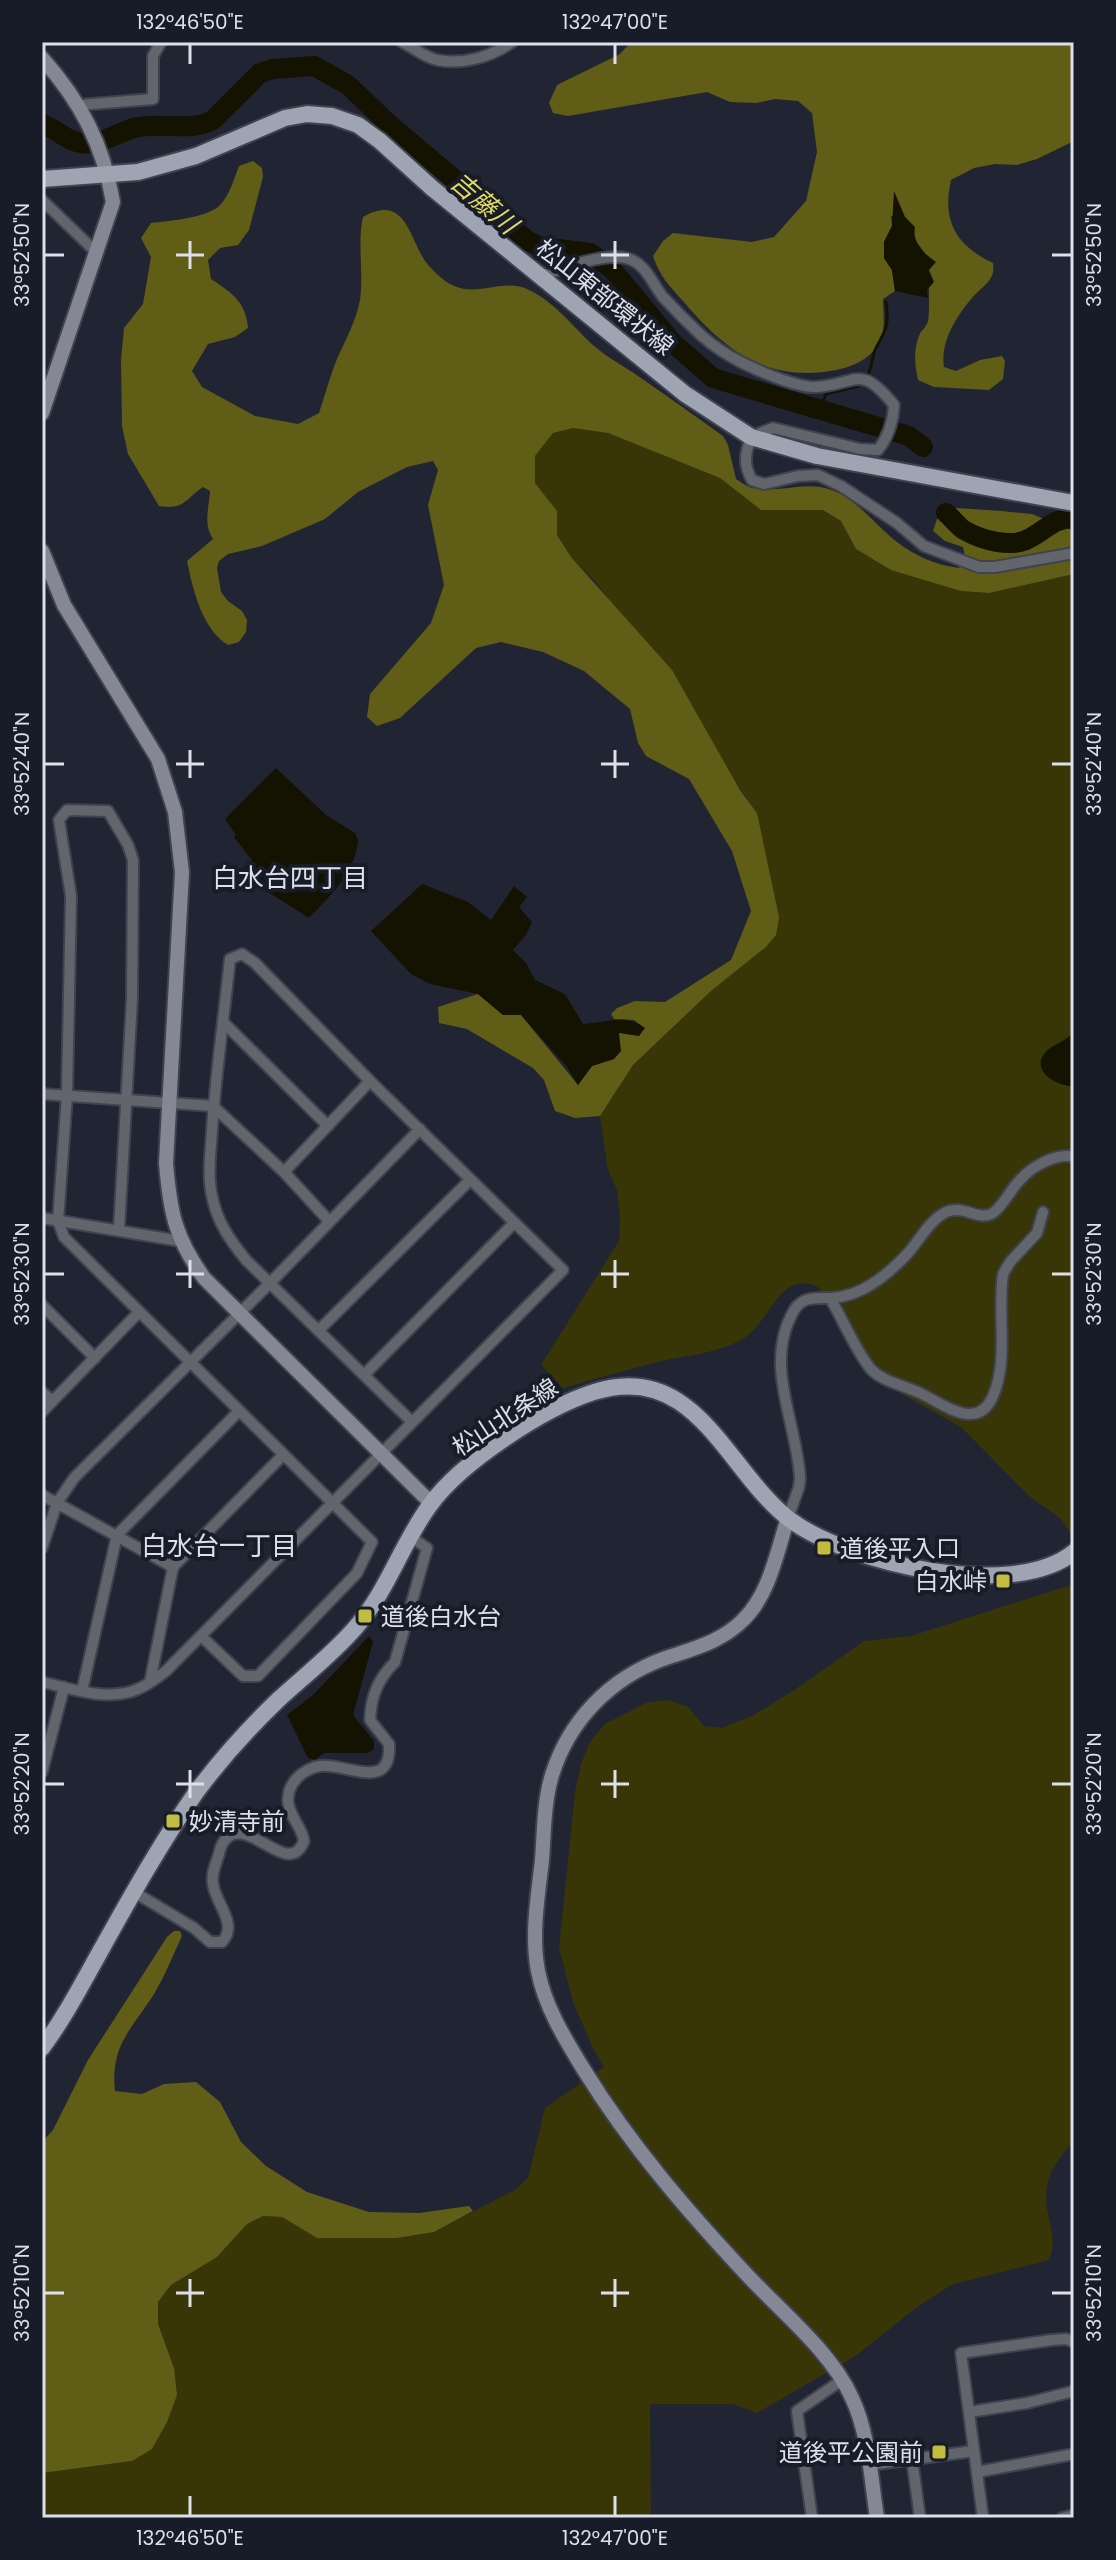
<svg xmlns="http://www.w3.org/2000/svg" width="1116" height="2560" font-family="Poppins,'Noto Sans JP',sans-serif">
	<rect width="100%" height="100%" fill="#212533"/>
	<g fill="#383607">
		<path d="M573,428l35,5 112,45 41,32h62l18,11 15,28 35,20 70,22 28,2 85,-19v964l-14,-20 -31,-22 -68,-69 -95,-53 -48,-87c-39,-19 -48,38 -77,53 -26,14 -55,15 -83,22 -32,8 -64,17 -95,26l-22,-23 78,-124 1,-23 -3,-28 -9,-20 -8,-54 33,-51 78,-74 55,-44 -9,-134 -161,-231 -25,-25 -14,-22v-24l-22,-28v-27l18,-23z"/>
		<path d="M1074,1584v559c-8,5 -11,12 -17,19 -27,43 6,63 -8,98l-96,24 -36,23 -60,48 -100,58 -24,-9h-83l1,114h-609v-45l90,-12 42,-93 -16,-44v-22l13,-17 46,-28 30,-33 16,-8 19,1 35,21h80l37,-6 81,-42 13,-12 17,-70 59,-41 -11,-19 -20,-46 -14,-54 16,-156 6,-28 9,-22 15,-18 41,-21 22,-3 20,7 16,19 18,2 30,-12 41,-25 71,-50 47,-5z"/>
	</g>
	<g fill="#605d17">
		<path d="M631,42h443v99l-37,18 -20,6 -22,-1 -21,4 -23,12c-9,40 4,65 42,83 3,18 -11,23 -21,35 -16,19 -32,44 -28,69l12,4 24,-11 22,-4 3,5 -2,18 -14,11 -55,-3 -16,-7c-3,-14 -5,-29 1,-44 2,-6 7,-8 9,-15 2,-7 1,-57 -1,-64 -3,-6 -10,-14 -14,-21l1,-9 -9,-10 -14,-1 1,10 -8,16v16l8,12 3,21 -12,8c0,13 3,30 -3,42 -8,17 -27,26 -44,29 -68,13 -111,-19 -153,-69 -13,-14 -24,-26 -30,-45l10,-15 10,-8 79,9 22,-5 32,-36 11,-49 -5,-39 -14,-12 -23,-2 -19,4 -26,-1 -23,-10 -139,24 -15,-3 -4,-10 8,-18 63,-31z"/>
		<path d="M253,161l9,7 1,9 -14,53 -11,15 -18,3 -12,12 3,19c21,14 35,23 37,49l-13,9 -27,7 -16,27 10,16 53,29 43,8 21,-11c6,-18 11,-37 18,-54 9,-20 19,-38 23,-59 4,-28 -3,-56 3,-83 42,-24 46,20 62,44 7,9 17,19 27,24 25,13 53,-8 77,5 27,13 43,36 64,55 13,12 31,21 45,31 29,20 57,40 85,60l5,9 8,34c5,3 11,8 17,9 26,6 54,-9 81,3 26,11 41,34 63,51 18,14 39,23 62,26l6,-11 -2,-10 -18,-6 -12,-10 4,-12 20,-11 44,3 31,3 42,17v43l-85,19 -28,-2 -70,-21 -35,-21 -15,-28 -18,-11h-62l-41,-32 -112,-45 -35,-5 -20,5 -18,23v27l22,28v24l14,22 101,113 68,120 17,23 22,104 -3,18 -10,12 -55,44 -78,74 -33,51 -25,2 -20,-7 -11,-31 -11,-12 -66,-39 -28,-6 -1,-16 40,-13 25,21h18l57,70 14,-19 22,-7 5,-26 26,-4 -11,-9 -20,-1 -3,-5 6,-6 18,-7 30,1 66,-42 20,-49 -19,-60 -43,-72 -43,-23 -8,-13 -8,-34 -46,-38 -41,-19 -42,-10 -25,6 -76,70 -23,8 -10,-9 3,-23 61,-71 13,-38 -16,-80 10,-35 -5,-9 -26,6 -49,25 -33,27 -63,27 -34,8 -9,7 -2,7 4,24 7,9 14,10 5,9 -1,12 -7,10 -11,3c-26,-16 -35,-55 -41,-84l26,-22c-10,-15 -4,-31 -3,-48l-7,-4c-19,13 -18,23 -44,19l-31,-52 -6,-28 -1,-66 3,-32 19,-24 8,-47 -10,-19 10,-15c17,-2 55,-5 68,-17 10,-9 15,-27 20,-40z"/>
		<path d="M174,1931h6l2,5c-9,19 -17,40 -28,58 -22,35 -44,51 -39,97l27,3 22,-10 32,-2 24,20 21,40 25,24 41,26 62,20 50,1 50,-7 4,5 -39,21 -37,6h-80l-35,-21 -19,-1 -16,8 -30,33 -46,28 -13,17v22l16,44 3,27 -10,27 -15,27 -20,12 -90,12v-331l11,-12 35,-70 79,-123z"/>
	</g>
	<g fill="#141200">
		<path d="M894,191l11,26 10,10c-3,16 8,26 21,35l-7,8 5,12 -7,8 1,8 -33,-7 -3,-21 -8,-12v-16l8,-16z"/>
		<path d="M276,768l50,47 29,18 3,7c-2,32 -28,56 -49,78l-41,-26 -24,-24 8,-8 -18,-23 2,-2 -11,-16z"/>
		<path d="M422,884l46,18 23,18 23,-34 13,11 -8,10 13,15 -6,13 -13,15 13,13 9,17 30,14 18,30c24,-1 42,-11 62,4l-6,8 -20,-3 2,18 -7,8 -22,7 -14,19 -11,-18 -46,-52h-18l-25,-21 -48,-10 -19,-10 -40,-43z"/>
		<path d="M1074,1009v74l-3,3c-20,-1 -43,-20 -22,-37 7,-5 15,-8 22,-14z"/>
		<path d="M369,1636l4,6 -20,73 21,26v8l-6,4h-44l-9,7 -7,-2 -21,-43 26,-20z"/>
	</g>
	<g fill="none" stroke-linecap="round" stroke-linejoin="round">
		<g stroke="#141200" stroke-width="3">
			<path d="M868,375c4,-9 4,-19 8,-27 11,-20 13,-23 10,-46"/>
			<path d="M819,411l7,-17 32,-8"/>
		</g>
		<g stroke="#141200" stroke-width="20">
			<path d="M42,124c14,4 24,17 39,19 19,3 35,-10 53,-15 26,-7 54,5 79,-8l47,-47 13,-4 41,-3 34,19 43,41 137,115 14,6 48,6 21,15 62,75 40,35 196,58 14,11"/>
			<path d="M946,513c6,5 12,13 18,17 17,10 48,19 66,8 17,-9 24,-20 44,-20"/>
		</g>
		<defs>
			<g id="street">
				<path d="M402,42c12,6 22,15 35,18 26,5 54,-3 75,-18"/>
				<path d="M80,105l73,-6v-43l8,-14"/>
				<path d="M42,200l54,52"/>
				<path d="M542,276c20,-8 62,-23 84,-18 19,4 26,25 37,39 12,13 26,27 39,39 24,21 51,33 81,44 9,3 21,7 30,7 44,-1 45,-26 81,18 -1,17 -5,31 -16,45l-18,-1 -87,-21 -22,9c-6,17 -8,27 1,43l12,4 34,-8 20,-1 23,11 56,37 27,23 55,21h16l79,-14"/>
				<path d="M223,1022l105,104"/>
				<path d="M42,1094l171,12 71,66 45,49"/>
				<path d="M284,1172l86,-91"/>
				<path d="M42,1218l138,23"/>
				<path d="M119,1229l13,-230 1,-139 -5,-15 -20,-34 -41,-1 -8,10 12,76 -4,199 -9,126 6,16 308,305 -15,31 -99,103h-15l-42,-40"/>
				<path d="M830,1298c12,20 26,53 40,70 12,14 34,17 50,25 22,10 57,40 73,3 16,-37 4,-83 10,-122l7,-12 27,-29 6,-21"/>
				<path d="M42,1305l53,53"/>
				<path d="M320,1329l150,-149"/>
				<path d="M365,1374l149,-151"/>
				<path d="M42,1392l10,9"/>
				<path d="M42,1412l97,-100"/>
				<path d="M42,1495l131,72"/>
				<path d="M788,1518l11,-31 1,-9c-3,-54 -35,-111 -9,-162 9,-20 21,-18 40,-18 14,-1 29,-6 41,-14 13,-8 26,-20 37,-32 11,-13 21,-32 37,-40 16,-8 34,10 47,1 11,-8 17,-23 27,-33 11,-13 37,-28 54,-23"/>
				<path d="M42,1548l15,-45 17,-25 196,-195 150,-154"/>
				<path d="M42,1682c30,7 67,20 96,7 10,-4 19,-11 28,-18l397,-401 -193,-189 -115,-118 -13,-9 -12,5c-6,57 -14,113 -18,170 -1,22 -5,45 0,67 5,26 18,44 34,64l166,162"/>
				<path d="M150,1682l23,-115 110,-112"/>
				<path d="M82,1691l35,-156 122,-124"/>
				<path d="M42,1772l22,-85"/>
				<path d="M134,1892l60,36 16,14h12c17,-18 -7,-39 -9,-58 -2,-11 3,-20 6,-30 1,-6 4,-13 9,-17 24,-18 61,42 76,4 -2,-14 -16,-26 -16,-41 0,-9 4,-17 10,-23 5,-5 14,-10 22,-11 24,-4 72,28 69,-22l-19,-24c1,-24 8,-41 25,-58l32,-114 -16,-11"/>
				<path d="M969,2412l58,-9 47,-12"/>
				<path d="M912,2459l8,59"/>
				<path d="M869,2465l105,-14"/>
				<path d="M977,2472l97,-18"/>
				<path d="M812,2518l-15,-107 45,-31"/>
				<path d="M983,2518l-22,-165 91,-13 14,-1 8,3"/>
				<path d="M1062,2518l12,-3"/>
			</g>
			<g id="secondary">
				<path d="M42,58c39,44 61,86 71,144l-71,211"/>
				<path d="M42,551l22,54 94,154 17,53 7,60 -16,291c4,49 9,75 38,115l227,225"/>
				<path d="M788,1518c-11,33 -18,75 -44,101 -22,23 -52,30 -81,40 -54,20 -94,62 -111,116 -8,26 -8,58 -10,85 -4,36 -11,75 -4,111 7,36 27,68 46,99 47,76 104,142 165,207 33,35 83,76 103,121 17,36 19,81 25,120"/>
			</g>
			<g id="primary">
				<path d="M42,179l96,-7 58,-16 89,-38 22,-4 25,2 26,9 22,16 52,47 253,206 66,43 66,19 257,47"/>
				<path d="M42,2048c23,-31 40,-64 59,-98 30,-54 61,-109 96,-159 24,-32 52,-63 81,-91 26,-24 55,-46 78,-73 32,-37 46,-84 74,-122 31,-43 114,-97 164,-113 102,-32 132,78 195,127 58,44 224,83 285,33"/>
			</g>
		</defs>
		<use href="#street" stroke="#3f4350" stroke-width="14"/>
		<use href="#secondary" stroke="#3f4350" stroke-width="18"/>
		<use href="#primary" stroke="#3f4350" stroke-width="20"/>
		<use href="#street" stroke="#63656c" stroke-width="10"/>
		<use href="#secondary" stroke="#858894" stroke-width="14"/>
		<use href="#primary" stroke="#9fa4b2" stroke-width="16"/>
	</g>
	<path fill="none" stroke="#dde0e9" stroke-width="3" d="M190,44v20M615,44v20M190,241v28M615,241v28M44,255h20M176,255h28M601,255h28M1052,255h20M190,750v28M615,750v28M44,764h20M176,764h28M601,764h28M1052,764h20M190,1260v28M615,1260v28M44,1274h20M176,1274h28M601,1274h28M1052,1274h20M190,1770v28M615,1770v28M44,1784h20M176,1784h28M601,1784h28M1052,1784h20M190,2279v28M615,2279v28M44,2293h20M176,2293h28M601,2293h28M1052,2293h20M190,2496v20M615,2496v20"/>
	<g fill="#c3bd3f" stroke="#181c29" stroke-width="3">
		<rect x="816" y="1540" width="16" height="16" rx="4"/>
		<rect x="995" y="1573" width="16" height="16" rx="4"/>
		<rect x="357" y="1608" width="16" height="16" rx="4"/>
		<rect x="165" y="1813" width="16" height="16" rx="4"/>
		<rect x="931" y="2444" width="16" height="16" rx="4"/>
	</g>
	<g text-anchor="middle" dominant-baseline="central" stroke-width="8" stroke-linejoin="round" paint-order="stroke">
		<g font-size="24" fill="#dde0e9" stroke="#181c29">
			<text transform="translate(605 297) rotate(39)">松山東部環状線</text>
			<text transform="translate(505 1417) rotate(-33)">松山北条線</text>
		</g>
		<g font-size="24" fill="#dde0e9" stroke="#181c29" text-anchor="start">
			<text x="840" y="1548">道後平入口</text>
			<text x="987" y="1581" text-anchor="end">白水峠</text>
			<text x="381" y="1616">道後白水台</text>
			<text x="189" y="1821">妙清寺前</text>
			<text x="923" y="2452" text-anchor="end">道後平公園前</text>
		</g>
		<g font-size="26" font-style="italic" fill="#dfda62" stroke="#181c29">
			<text transform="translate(484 203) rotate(41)">吉藤川</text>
		</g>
		<g font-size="26" fill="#dde0e9" stroke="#181c29">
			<text x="290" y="878">白水台四丁目</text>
			<text x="219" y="1546">白水台一丁目</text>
		</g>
	</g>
	<rect width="1116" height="2560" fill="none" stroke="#181c29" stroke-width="88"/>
	<rect x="44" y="44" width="1028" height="2472" fill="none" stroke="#dde0e9" stroke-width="3"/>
	<g font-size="20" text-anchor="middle" fill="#dde0e9">
		<text x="190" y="29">132°46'50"E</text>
		<text x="615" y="29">132°47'00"E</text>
		<text transform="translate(22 255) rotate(-90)" y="7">33°52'50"N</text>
		<text transform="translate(1094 255) rotate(-90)" y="7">33°52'50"N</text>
		<text transform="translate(22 764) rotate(-90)" y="7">33°52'40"N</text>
		<text transform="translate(1094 764) rotate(-90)" y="7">33°52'40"N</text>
		<text transform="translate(22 1274) rotate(-90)" y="7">33°52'30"N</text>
		<text transform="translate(1094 1274) rotate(-90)" y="7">33°52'30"N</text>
		<text transform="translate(22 1784) rotate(-90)" y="7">33°52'20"N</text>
		<text transform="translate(1094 1784) rotate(-90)" y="7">33°52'20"N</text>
		<text transform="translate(22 2293) rotate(-90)" y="7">33°52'10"N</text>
		<text transform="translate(1094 2293) rotate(-90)" y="7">33°52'10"N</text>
		<text x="190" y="2545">132°46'50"E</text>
		<text x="615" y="2545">132°47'00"E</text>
	</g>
</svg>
